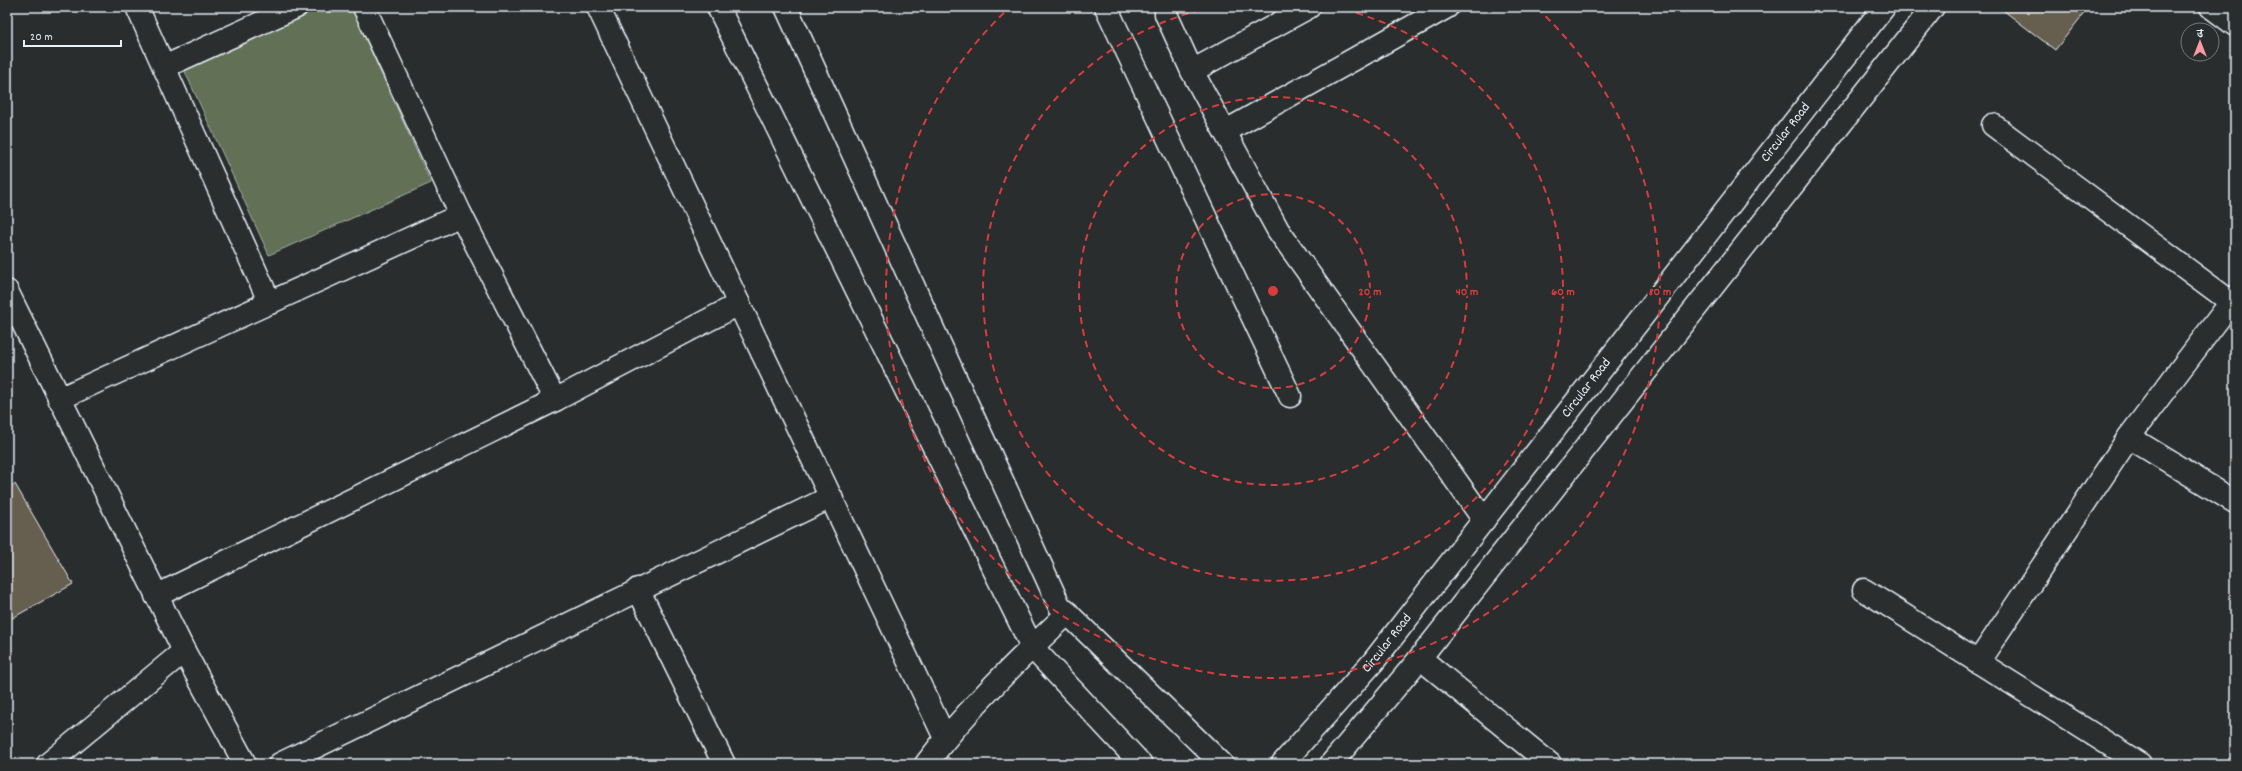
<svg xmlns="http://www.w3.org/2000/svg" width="2242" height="771" font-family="Dekko,'Playpen Sans Deva',sans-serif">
	<rect width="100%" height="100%" fill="#2a2d2e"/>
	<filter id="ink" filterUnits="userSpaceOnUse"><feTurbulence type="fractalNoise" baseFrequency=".025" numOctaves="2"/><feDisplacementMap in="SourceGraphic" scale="8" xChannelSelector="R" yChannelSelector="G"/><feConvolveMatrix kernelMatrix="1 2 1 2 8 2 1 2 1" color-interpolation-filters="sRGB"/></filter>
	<g filter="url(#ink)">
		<path fill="#626f57" stroke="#a5b0a8" d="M303,7h48l80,176 -162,72 -88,-192z"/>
		<g fill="#665f4f" stroke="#e8f1f8">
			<path d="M1999,7h90l-34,43z"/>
			<path d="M15,484l58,100 -66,37v-133z"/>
			<path d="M943,753l13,11h-22z"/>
		</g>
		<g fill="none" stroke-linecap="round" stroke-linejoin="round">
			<defs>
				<g id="minor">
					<path d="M137,7l133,296"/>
					<path d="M364,7l97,208 94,185"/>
					<path d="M598,7l141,297"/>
					<path d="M718,7l314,640 109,117"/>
					<path d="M786,7l273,598 163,159"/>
					<path d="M1106,7l184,389"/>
					<path d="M1166,7v7l26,57 86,159 206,290"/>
					<path d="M2211,7l24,18"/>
					<path d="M164,67l132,-60"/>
					<path d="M1192,71l117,-64"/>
					<path d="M1993,125l238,177"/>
					<path d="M1226,131l221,-124"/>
					<path d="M7,291l177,360 -136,113"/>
					<path d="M59,399l402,-184"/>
					<path d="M2129,437l106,65"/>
					<path d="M638,589l86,175"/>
					<path d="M1864,590l276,174"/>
					<path d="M156,596l399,-196 184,-96 206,434"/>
					<path d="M184,651l61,113"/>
					<path d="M1420,658l130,106"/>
					<path d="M1978,662l151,-225 106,-140"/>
					<path d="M280,764l551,-267"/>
					<path d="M926,764c41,-55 92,-104 142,-151"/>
				</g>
				<g id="tertiary">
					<path id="s1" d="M1282,764l91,-102 511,-655"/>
					<path d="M1331,764l89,-106 513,-651"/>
				</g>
			</defs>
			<use href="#minor" stroke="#e8f1f8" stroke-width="25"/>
			<use href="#tertiary" stroke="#e8f1f8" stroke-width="25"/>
			<use href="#minor" stroke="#2a2d2e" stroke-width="22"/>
			<use href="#tertiary" stroke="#2a2d2e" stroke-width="22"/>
		</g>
	</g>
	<g fill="none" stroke="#d83c3d" stroke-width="2" stroke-dasharray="7 5">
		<circle cx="1273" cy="291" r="97"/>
		<circle cx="1273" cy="291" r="194"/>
		<path d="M1333 7A290 290 0 1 1 1213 7"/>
		<path d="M1537 8A387 387 0 1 1 1009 8"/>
	</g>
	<g text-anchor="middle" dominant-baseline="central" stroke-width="4" stroke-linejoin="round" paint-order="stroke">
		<g font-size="14" fill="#e8f1f8" stroke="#2a2d2e">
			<text stroke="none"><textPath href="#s1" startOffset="808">Circular Road</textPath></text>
			<text stroke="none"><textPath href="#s1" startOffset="484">Circular Road</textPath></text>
			<text stroke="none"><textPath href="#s1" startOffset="160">Circular Road</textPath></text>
		</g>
	</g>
	<circle cx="1273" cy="291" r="6" fill="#d83c3d" stroke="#2a2d2e" stroke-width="2"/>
	<g font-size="12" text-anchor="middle" font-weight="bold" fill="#d83c3d" stroke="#2a2d2e" stroke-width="4" stroke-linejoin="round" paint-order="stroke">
		<text x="1370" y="295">20 m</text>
		<text x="1467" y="295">40 m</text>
		<text x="1563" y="295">60 m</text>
		<text x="1660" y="295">80 m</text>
	</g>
	<rect width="2242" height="771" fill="none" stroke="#2a2d2e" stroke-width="24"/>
	<rect x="12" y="12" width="2218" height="747" fill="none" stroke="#e8f1f8" stroke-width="1.5" filter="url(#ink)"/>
	<g transform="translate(2200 42)"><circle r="19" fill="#2a2d2e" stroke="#767b7f"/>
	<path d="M0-3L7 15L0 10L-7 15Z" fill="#ff9aa2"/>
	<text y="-6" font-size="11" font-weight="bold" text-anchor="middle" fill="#e8f1f8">उ</text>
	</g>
	<path d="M24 40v6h97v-6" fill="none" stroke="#e8f1f8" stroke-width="2"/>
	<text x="30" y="40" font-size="12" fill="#e8f1f8" stroke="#2a2d2e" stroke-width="3" paint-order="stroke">20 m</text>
</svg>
